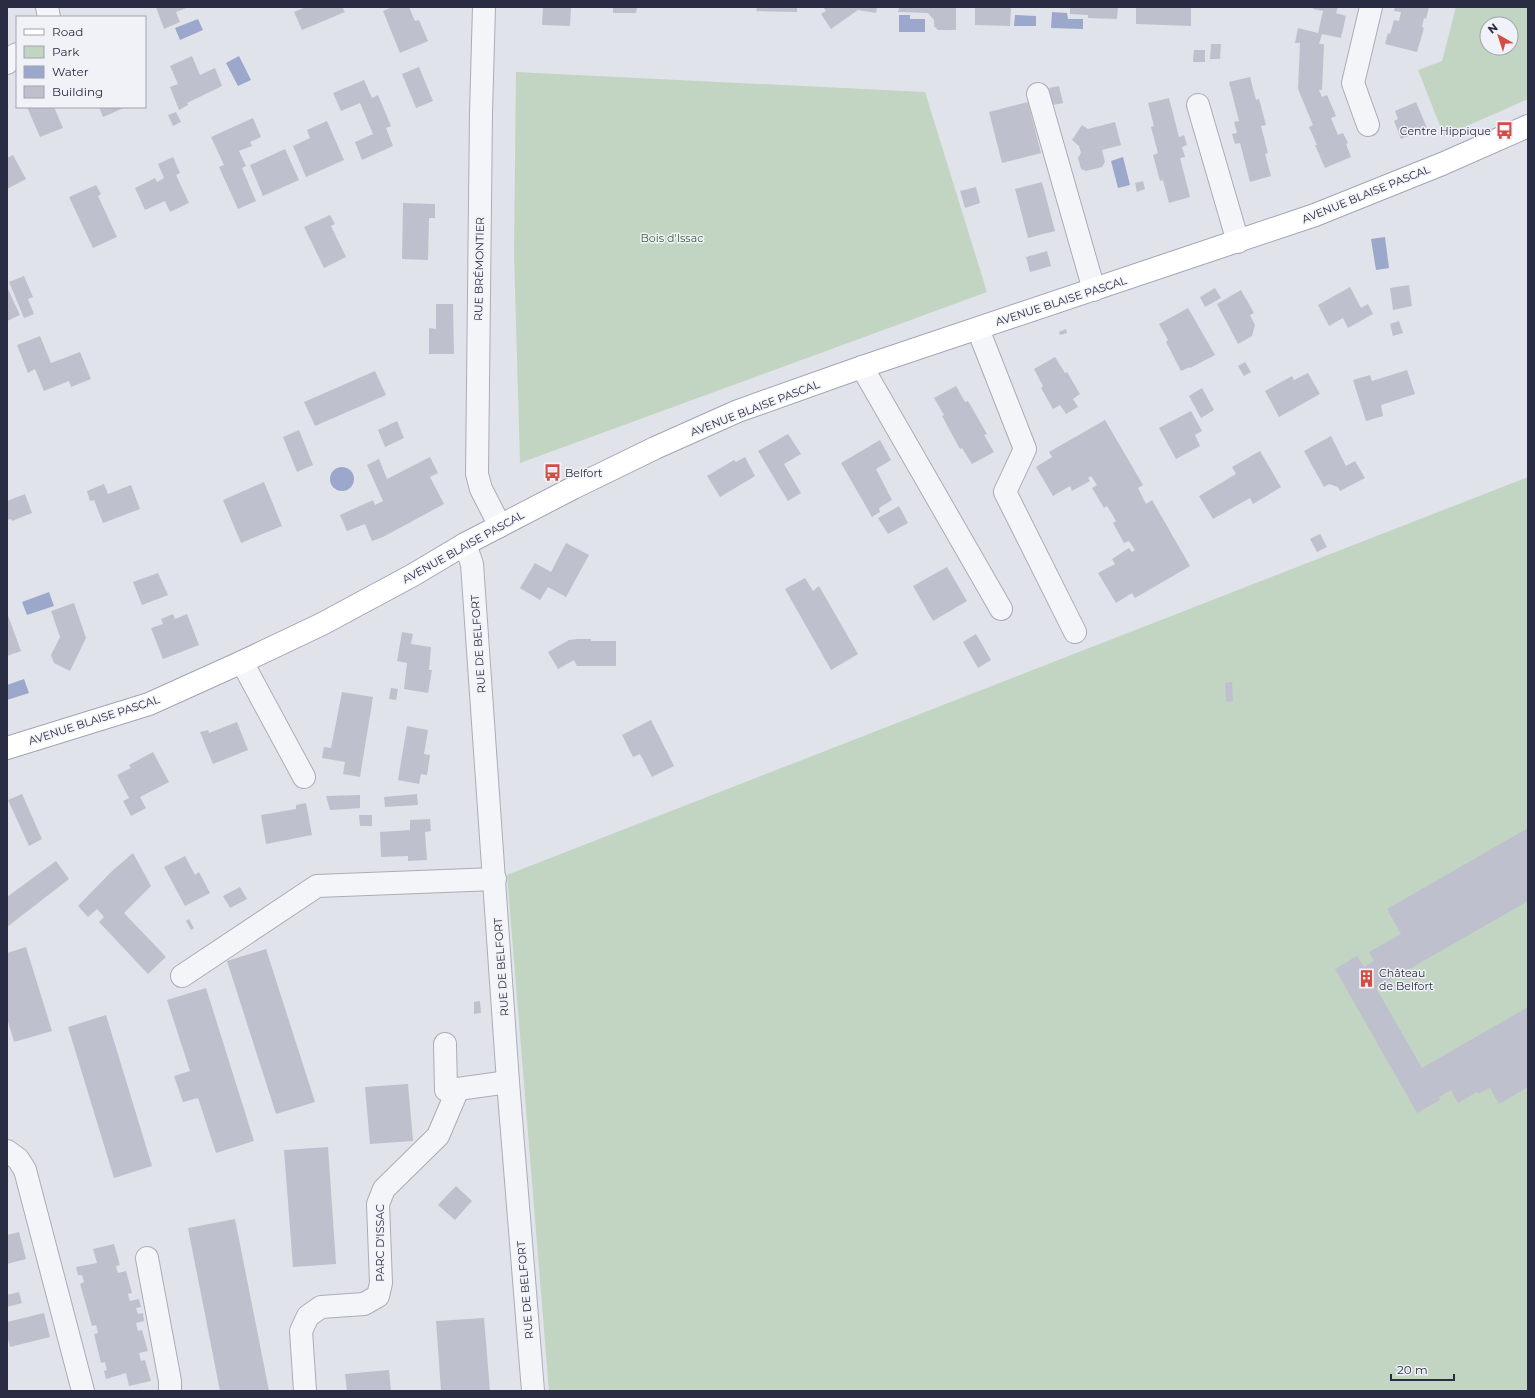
<svg xmlns="http://www.w3.org/2000/svg" width="1535" height="1398" font-family="Montserrat,sans-serif">
	<rect width="100%" height="100%" fill="#e1e3ea"/>
	<g fill="#c2d4c2" fill-rule="evenodd">
		<path d="M1456,7h72v92l-84,37 -26,-66 24,-9zM1487,24h24v24h-24z"/>
		<path d="M516,72l409,20 62,200 -467,171 -6,-209z"/>
		<path d="M1528,477v914h-979l-42,-516z"/>
	</g>
	<g fill="#9ba8cb">
		<path d="M1052,12l15,1 1,6h15v10l-32,-1z"/>
		<path d="M899,15h11v4h15v13h-26z"/>
		<path d="M1015,15l21,1v10h-22z"/>
		<path d="M198,19l5,11 -23,10 -5,-12z"/>
		<path d="M239,56l12,24 -13,6 -12,-23z"/>
		<path d="M1123,157l7,28 -12,3 -7,-27z"/>
		<path d="M1385,237l4,31 -13,2 -5,-31z"/>
		<circle cx="342" cy="479" r="12"/>
		<path d="M49,592l5,14 -27,9 -5,-13z"/>
		<path d="M24,679l5,14 -22,7v-15z"/>
	</g>
	<g fill="#bec0cd">
		<path d="M156,7h33l-13,5 4,10 -16,7z"/>
		<path d="M306,7h36l3,5 -43,18 -8,-18z"/>
		<path d="M392,7h17l6,14 4,-1 9,21 -28,12 -17,-42z"/>
		<path d="M543,7h28l-1,19 -28,-1z"/>
		<path d="M613,7h24l-1,6h-23z"/>
		<path d="M757,7h40v5l-41,-1z"/>
		<path d="M823,7h54l-1,6 -18,-3 -27,19 -10,-15 5,-3z"/>
		<path d="M899,7h57v23h-18l-4,-4v-6l-6,-7 -30,-1z"/>
		<path d="M975,7h36l-1,19 -35,-1z"/>
		<path d="M1070,7h48l-1,12 -29,-1v-3l-18,-1z"/>
		<path d="M1136,7h55v19l-55,-2z"/>
		<path d="M1314,7h24l-2,6 10,3 -5,22 -19,-4 -3,10h5l-2,46h-3l3,7 5,-2 9,21 -5,2 7,17 5,-2 5,10 -2,1 5,13 -26,11 -10,-23h2l-8,-18 4,-2 -15,-36 2,-46h-5l3,-15 20,5 5,-22 -10,-2z"/>
		<path d="M1395,7h34l-3,12 -2,-1 -2,9 2,1 -7,24 -32,-8 3,-11 2,1 4,-14 5,1 2,-9 -7,-1z"/>
		<path d="M1211,44h10l-1,15h-10z"/>
		<path d="M1194,50h11v12h-12z"/>
		<path d="M192,56l8,19 15,-7 7,18 -35,17 1,2 -9,5 -9,-23 8,-3 -8,-18z"/>
		<path d="M419,67l14,34 -17,7 -14,-34z"/>
		<path d="M1250,77l6,23 3,-1 7,26 -5,1 7,27 -3,1 6,22 -21,6 -10,-39 -5,1 -3,-10 5,-1 -3,-11 5,-1 -10,-39z"/>
		<path d="M364,80l8,18 6,-3 13,31 -5,2 7,18 -31,14 -7,-18 18,-8 -13,-31 -19,8 -8,-18z"/>
		<path d="M1059,86l4,17 -10,2 -4,-17z"/>
		<path d="M1169,98l10,39 5,-2 3,10 -5,2 3,10 -5,1 10,39 -21,6 -6,-23 -3,1 -7,-26 5,-2 -7,-26 3,-1 -6,-23z"/>
		<path d="M1028,102l13,51 -39,10 -13,-51z"/>
		<path d="M1416,102l11,26 -26,11 -7,-18 4,-2 -3,-8z"/>
		<path d="M27,107h27l9,21 -23,9z"/>
		<path d="M99,107h27l-23,10z"/>
		<path d="M176,112l5,10 -8,4 -5,-11z"/>
		<path d="M253,118l8,19 -11,5 2,4 -13,5 7,15 -4,2 14,33 -18,8 -19,-42 5,-2 -13,-28z"/>
		<path d="M327,121l17,39 -38,17 -13,-31 17,-8 -3,-8z"/>
		<path d="M1115,122l6,23 -19,5 3,12 -3,5 -16,4 -5,-2 -3,-11 3,-5 -2,-7 -7,-6 10,-15 6,4z"/>
		<path d="M285,149l14,31 -36,16 -13,-31z"/>
		<path d="M13,155l13,24 -19,10v-31z"/>
		<path d="M173,157l7,16 -4,2 13,28 -19,9 -5,-11 -20,9 -10,-22 20,-10 2,4 7,-4 -6,-14z"/>
		<path d="M1143,181l2,8 -8,3 -2,-9z"/>
		<path d="M1042,182l13,49 -27,7 -13,-49z"/>
		<path d="M96,185l5,9 -3,2 19,41 -24,11 -24,-51z"/>
		<path d="M976,187l4,16 -15,5 -5,-17z"/>
		<path d="M403,203l32,1v14h-6l-1,42 -26,-1z"/>
		<path d="M330,215l5,9 -4,2 15,31 -22,11 -20,-41z"/>
		<path d="M1047,251l4,15 -21,6 -4,-15z"/>
		<path d="M24,276l9,21 -5,2 6,15 -10,4 -15,-36z"/>
		<path d="M1409,285l3,21 -19,4 -3,-22z"/>
		<path d="M7,287l13,28 -13,6z"/>
		<path d="M1350,287l11,21 7,-4 5,10 -25,14 -5,-10 -14,8 -11,-21z"/>
		<path d="M1215,288l6,10 -16,9 -5,-10z"/>
		<path d="M1241,290l13,23 -4,2 5,10 -3,11 -14,8 -21,-40z"/>
		<path d="M436,304h17l1,50h-25v-26l7,1z"/>
		<path d="M1188,308l27,47 -25,13v-1l-9,4 -15,-29 2,-2 -9,-16z"/>
		<path d="M1399,321l4,12 -10,3 -3,-12z"/>
		<path d="M1066,329l1,4 -7,2 -1,-3z"/>
		<path d="M40,336l11,27 29,-11 11,27 -20,8 -2,-6 -25,10 -9,-22 -7,4 -11,-28z"/>
		<path d="M1055,357l10,16 2,-1 13,22 -7,5 5,8 -12,7 -6,-9 -7,4 -12,-21 2,-2 -9,-17z"/>
		<path d="M1245,362l6,10 -7,4 -6,-10z"/>
		<path d="M1407,370l8,24 -34,11 2,11 -17,5 -13,-41 17,-5 2,6z"/>
		<path d="M375,371l11,24 -71,31 -11,-24z"/>
		<path d="M1308,373l12,21 -41,23 -14,-26 27,-15 2,4z"/>
		<path d="M956,386l9,16 3,-1 19,33 -3,1 10,17 -22,12 -10,-16 -2,1 -18,-33 2,-1 -10,-17z"/>
		<path d="M1202,388l12,22 -13,8 -12,-22z"/>
		<path d="M1191,411l11,20 -7,4 5,11 -24,13 -17,-31z"/>
		<path d="M1105,420l38,65 -5,3 8,16 6,-4 38,66 -55,32 -3,-5 -16,10 -18,-30 17,-9 -3,-5 17,-11 3,4 3,-2 -6,-9 -5,2 -11,-20 3,-2 -4,-7 -5,-8 -3,2 -12,-20 5,-3 -6,-9 -3,2 2,3 -18,10 -2,-5 -17,10 -17,-29 16,-10 -3,-5z"/>
		<path d="M397,421l7,17 -19,9 -7,-17z"/>
		<path d="M299,430l14,35 -16,7 -14,-35z"/>
		<path d="M788,434l13,20 -17,10 17,29 -13,8 -30,-50z"/>
		<path d="M1331,436l15,30 9,-5 10,17 -25,13 -2,-4 -9,-3 -5,3 -20,-36z"/>
		<path d="M880,440l11,20 -15,9 16,31 -13,8 1,4 -8,5 -31,-54z"/>
		<path d="M1260,451l21,36 -28,17 -3,-6 -37,21 -14,-23 37,-22 -4,-7z"/>
		<path d="M430,457l8,16 -8,4 14,27 -61,33 -11,4 -7,-17 -18,7 -7,-16 33,-15 2,5 8,-4 -16,-36 12,-6 8,20z"/>
		<path d="M745,457l10,19 -35,21 -13,-21 27,-16 2,2z"/>
		<path d="M264,482l18,44 -41,17 -18,-43z"/>
		<path d="M104,484l4,10 23,-9 9,24 -37,14 -9,-23 -4,1 -3,-10z"/>
		<path d="M25,494l7,19 -20,8 -1,-2 -4,1v-19z"/>
		<path d="M899,506l9,17 -20,11 -10,-16z"/>
		<path d="M1320,534l7,13 -10,5 -7,-13z"/>
		<path d="M566,543l23,12 -23,42 -18,-10 -8,13 -20,-12 15,-25 16,9z"/>
		<path d="M947,567l20,34 -34,20 -20,-35z"/>
		<path d="M158,573l10,22 -26,10 -9,-23z"/>
		<path d="M805,578l8,13 6,-5 39,68 -27,16 -46,-81z"/>
		<path d="M74,603l12,35 -16,33 -16,-8 -3,-8 9,-18 -9,-26z"/>
		<path d="M7,613l14,38 -14,5z"/>
		<path d="M173,614l2,5 12,-5 12,31 -36,14 -12,-31 12,-4 -2,-5z"/>
		<path d="M402,632l11,2 -2,10 20,3 -2,23h3l-4,23 -24,-4 3,-26 -10,-2z"/>
		<path d="M976,634l15,26 -13,8 -15,-26z"/>
		<path d="M577,639h14v2h25v25h-39l-3,-6 -16,9 -10,-17 21,-12z"/>
		<path d="M1232,682l1,19 -7,1 -1,-19z"/>
		<path d="M391,688l7,1 -2,11 -7,-1z"/>
		<path d="M342,692l31,5 -13,80 -17,-3 2,-12 -23,-4 2,-11 7,1z"/>
		<path d="M651,720l23,46 -22,11 -12,-23 -7,3 -11,-22z"/>
		<path d="M237,722l11,28 -35,14 -13,-32 8,-2 1,3z"/>
		<path d="M407,726l21,4 -4,24 6,1 -3,20 -6,-1 -2,10 -21,-4z"/>
		<path d="M153,752l16,30 -29,15 6,11 -15,8 -8,-15 6,-3 -12,-23 14,-7 -2,-3z"/>
		<path d="M22,794l20,45 -13,7 -21,-46z"/>
		<path d="M417,794l1,11 -33,2 -1,-10z"/>
		<path d="M360,795v13l-12,1 -18,1 -4,-14z"/>
		<path d="M306,803l6,32 -46,9 -5,-29 35,-6v-4z"/>
		<path d="M359,815h13v11h-12z"/>
		<path d="M430,819l1,12 -6,1 2,28 -19,1v-5l-27,1 -1,-25 30,-2v-10z"/>
		<path d="M1528,828v73l-152,87 46,80 106,-61v80l-29,17 -9,-16 -12,6 -1,-2 -19,11 -7,-13 -12,7 1,3 -23,13 -82,-144 22,-13 7,11 10,-6 -5,-9 32,-18 -14,-25z"/>
		<path d="M133,853l18,33 -27,27 42,44 -18,17 -49,-52 5,-5 -7,-8 -9,8 -10,-11 33,-34z"/>
		<path d="M185,856l10,19 4,-3 11,21 -25,13 -21,-39z"/>
		<path d="M56,861l13,18 -62,48v-30z"/>
		<path d="M240,887l7,12 -17,9 -7,-12z"/>
		<path d="M189,919l5,9 -3,2 -5,-9z"/>
		<path d="M26,947l26,84 -38,11 -7,-24v-65z"/>
		<path d="M266,949l49,153 -39,12 -49,-153z"/>
		<path d="M206,988l48,153 -38,12 -18,-55 -15,4 -9,-26 16,-5 -23,-71z"/>
		<path d="M480,1001l1,12 -7,1v-12z"/>
		<path d="M106,1015l46,151 -38,12 -46,-151z"/>
		<path d="M408,1084l5,57 -43,3 -5,-57z"/>
		<path d="M328,1147l8,117 -43,3 -9,-117z"/>
		<path d="M456,1186l16,15 -17,19 -17,-15z"/>
		<path d="M235,1219l34,172h-49l-32,-163z"/>
		<path d="M19,1232l7,27 -19,5v-29z"/>
		<path d="M114,1244l6,21 -4,1 2,7 8,-2 6,22 -4,1 2,7 9,-2 2,8 -5,1 2,6 5,-1 1,8 -8,2 2,8 4,-1 6,21 -9,2 2,8 4,-1 6,21 -22,5 -3,-13 -20,6 -2,-8 3,-1 -2,-8 -4,1 -7,-29 4,-1 -2,-8 -4,1 -12,-42 4,-2 -2,-7h-4l-2,-8 21,-4 -4,-14z"/>
		<path d="M19,1292l3,11 -15,4v-12z"/>
		<path d="M44,1313l6,24 -40,10 -3,-12v-13z"/>
		<path d="M484,1318l6,73h-49l-5,-70z"/>
		<path d="M389,1370l2,21h-44l-2,-17z"/>
	</g>
	<g fill="none" stroke-linecap="round" stroke-linejoin="round">
		<defs>
			<g id="minor">
				<path d="M47,7l2,10"/>
				<path d="M484,7l-3,106 -4,361 4,15 19,37"/>
				<path d="M7,63l5,-6 5,-3"/>
				<path d="M1038,94l56,196"/>
				<path d="M1198,105l40,137"/>
				<path d="M1368,125l-15,-42 18,-76"/>
				<path d="M978,329l47,120 -20,43 70,140"/>
				<path d="M862,367l139,242"/>
				<path d="M465,544l7,20 36,518 25,309"/>
				<path d="M242,662l62,115"/>
				<path d="M182,976l135,-90 178,-7"/>
				<path d="M458,1089l50,-7"/>
				<path d="M7,1151l11,8 7,11 58,221"/>
				<path d="M147,1258l23,123v10"/>
				<path d="M305,1391l-4,-60 7,-15 13,-9 43,-3 14,-8 3,-13 -3,-79 6,-15 54,-53 20,-47 -12,1 -1,-46"/>
			</g>
			<path id="major" d="M7,748l142,-44 93,-42 80,-38 91,-49 52,-31 108,-56 82,-40 83,-37 124,-44 453,-152 127,-51 86,-38"/>
		</defs>
		<use href="#minor" stroke="#aaacb8" stroke-width="24"/>
		<use href="#major" stroke="#a0a4b6" stroke-width="24"/>
		<use href="#minor" stroke="#f4f5f8" stroke-width="22"/>
		<use href="#major" stroke="#fff" stroke-width="22"/>
	</g>
	<defs>
		<symbol id="bus-bare" viewBox="-9 -9 18 18"><path d="M-5-6H5V4H4V6H2V4H-2V6H-4V4H-5ZM-3.5-4V0h7V-4ZM-3.5 1.2v1.5H-2V1.2ZM2 1.2v1.5H3.5V1.2Z" fill="#d24d43" stroke="#f1f2f7" stroke-width="2.5" paint-order="stroke"/></symbol>
		<symbol id="building-bare" viewBox="-9 -9 18 18"><path d="M-4-6H4V6H1V3H-1V6H-4ZM-2.5-4.3h1.7v1.8h-1.7ZM.8-4.3h1.7v1.8H.8ZM-2.5-1h1.7V.8h-1.7ZM.8-1h1.7V.8H.8Z" fill="#d24d43" stroke="#f1f2f7" stroke-width="2.5" paint-order="stroke"/></symbol>
	</defs>
	<g fill-rule="evenodd">
		<use href="#bus-bare" x="1492" y="118" width="25" height="25"/>
		<use href="#bus-bare" x="540" y="460" width="25" height="25"/>
		<use href="#building-bare" x="1354" y="966" width="25" height="25"/>
	</g>
	<g text-anchor="middle" dominant-baseline="central" stroke-width="3" stroke-linejoin="round" paint-order="stroke">
		<g font-size="11" fill="#292c43" stroke="#f1f2f7" text-anchor="start">
			<text x="1491" y="131" text-anchor="end">Centre Hippique</text>
			<text x="565" y="473">Belfort</text>
			<text x="1379" y="973">Château<tspan x="1379" dy="13">de Belfort</tspan></text>
		</g>
		<g font-size="11" fill="#292c43" stroke="#f1f2f7">
			<text transform="translate(1366 194) rotate(-22)">AVENUE BLAISE PASCAL</text>
			<text transform="translate(479 269) rotate(-89)">RUE BRÉMONTIER</text>
			<text transform="translate(1061 301) rotate(-18)">AVENUE BLAISE PASCAL</text>
			<text transform="translate(755 408) rotate(-21)">AVENUE BLAISE PASCAL</text>
			<text transform="translate(463 547) rotate(-29)">AVENUE BLAISE PASCAL</text>
			<text transform="translate(478 644) rotate(-94)">RUE DE BELFORT</text>
			<text transform="translate(94 720) rotate(-18)">AVENUE BLAISE PASCAL</text>
			<text transform="translate(501 967) rotate(-94)">RUE DE BELFORT</text>
			<text transform="translate(380 1243) rotate(-90)">PARC D'ISSAC</text>
			<text transform="translate(525 1290) rotate(-95)">RUE DE BELFORT</text>
		</g>
		<g font-size="11" fill="#365f37" stroke="#f1f2f7">
			<text x="672" y="238">Bois d'Issac</text>
		</g>
	</g>
	<rect width="1535" height="1398" fill="none" stroke="#292c43" stroke-width="16"/>
	<rect x="16" y="16" width="130" height="92" fill="#f1f2f7" stroke="#a1a3af"/>
	<rect x="24" y="29" width="20" height="6" fill="#ffffff" stroke="#a1a3af"/>
	<text x="52" y="36" font-size="12" fill="#292c43">Road</text>
	<rect x="24" y="46" width="20" height="12" fill="#c2d4c2" stroke="#a1a3af"/>
	<text x="52" y="56" font-size="12" fill="#292c43">Park</text>
	<rect x="24" y="66" width="20" height="12" fill="#9ba8cb" stroke="#a1a3af"/>
	<text x="52" y="76" font-size="12" fill="#292c43">Water</text>
	<rect x="24" y="86" width="20" height="12" fill="#bec0cd" stroke="#a1a3af"/>
	<text x="52" y="96" font-size="12" fill="#292c43">Building</text>
	<g transform="translate(1499 36) rotate(321)"><circle r="19" fill="#f1f2f7" stroke="#a1a3af"/>
	<path d="M0-3L7 15L0 10L-7 15Z" fill="#d24d43"/>
	<text y="-6" font-size="11" font-weight="bold" text-anchor="middle" fill="#292c43">N</text>
	</g>
	<path d="M1391 1374v6h63v-6" fill="none" stroke="#292c43" stroke-width="2"/>
	<text x="1397" y="1374" font-size="12" fill="#292c43" stroke="#f1f2f7" stroke-width="3" paint-order="stroke">20 m</text>
</svg>
